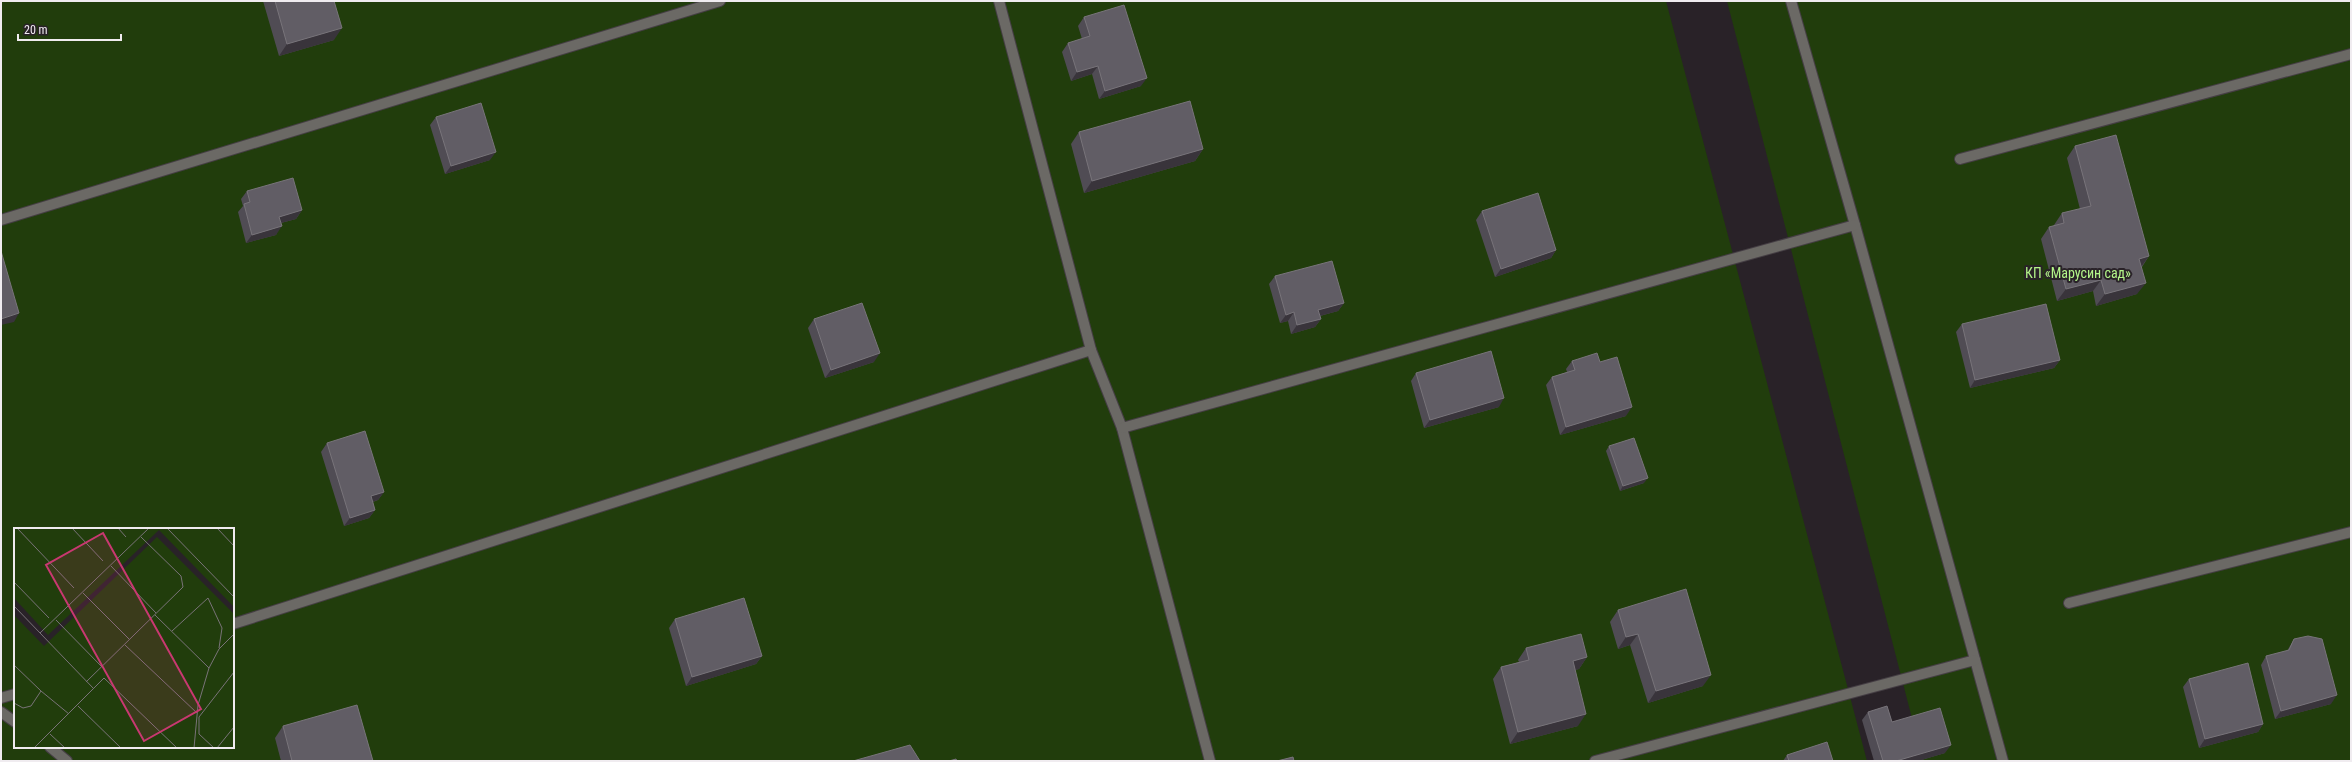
<svg xmlns="http://www.w3.org/2000/svg" width="2352" height="762" font-family="'Roboto Condensed',sans-serif">
	<rect width="100%" height="100%" fill="#292228"/>
	<g fill="#213d0c" fill-rule="evenodd">
		<path d="M1,1h1665l201,760h-1866zM15,529h218v218h-218z"/>
		<path d="M1727,1h624v760h-428z"/>
	</g>
	<g fill="none" stroke-linecap="round" stroke-linejoin="round">
		<defs>
			<g id="lane">
				<path d="M999,1l92,349 31,78 88,333"/>
				<path d="M1791,1l64,224 148,536"/>
				<path d="M1960,159l391,-105"/>
				<path d="M1,220l719,-219"/>
				<path d="M1122,428l733,-203"/>
				<path d="M2069,603l282,-71"/>
				<path d="M233,624l858,-274"/>
				<path d="M1,698l14,-4"/>
				<path d="M1,712l14,10"/>
				<path d="M50,747l17,14"/>
				<path d="M1595,761l380,-101"/>
			</g>
		</defs>
		<use href="#lane" stroke="#453e44" stroke-width="12"/>
		<use href="#lane" stroke="#6b6965" stroke-width="10"/>
	</g>
	<g fill="#504c54">
		<path d="M263,1h71v39l-55,16z"/>
		<path d="M1084,17l57,69 -42,13 -7,-25 -21,7 -9,-29 6,-9 14,-4 -4,-13z"/>
		<path d="M436,117l54,43 -45,14 -15,-49z"/>
		<path d="M1079,132l124,17 -8,12 -111,32 -13,-49z"/>
		<path d="M2075,146l74,110 -7,11 -5,27 -41,12 -3,-15 -36,10 -16,-62 8,-12 5,-1v-1l8,-12 18,-4 -13,-51z"/>
		<path d="M247,191l55,19 -6,9 -15,4 -5,12 -30,8 -8,-31 5,-6 -2,-7z"/>
		<path d="M1482,211l74,39 -5,8 -56,19 -19,-57z"/>
		<path d="M1275,276l69,27 -6,8 -18,5 1,3 -6,8 -24,7 -3,-13 -8,2 -11,-39z"/>
		<path d="M814,319l60,43 -49,16 -17,-50z"/>
		<path d="M1962,324l98,36 -6,8 -84,20 -14,-56z"/>
		<path d="M1572,361l28,1 26,54 -66,19 -14,-50 6,-8 15,-5 -1,-3z"/>
		<path d="M1416,373l83,34 -75,21 -13,-47z"/>
		<path d="M327,443l57,49 -6,8 -5,2 2,8 -6,8 -25,8 -23,-74z"/>
		<path d="M1609,446l35,37 -24,8 -14,-40z"/>
		<path d="M1618,610l85,76 -55,17 -18,-58 -12,4 -8,-27z"/>
		<path d="M675,619l87,37 -6,8 -70,22 -17,-58z"/>
		<path d="M2294,639l37,65 -56,15 -14,-54 5,-9 21,-5z"/>
		<path d="M1526,648l61,9 -8,12 -4,1 3,56 -68,18 -17,-65 8,-12 18,-5 -1,-2z"/>
		<path d="M2189,679l74,45 -5,8 -59,16 -16,-61z"/>
		<path d="M1868,712l24,10 53,31 -27,8h-44l-12,-41z"/>
		<path d="M283,726l90,35h-92l-6,-23z"/>
		<path d="M1787,755l46,6h-50z"/>
	</g>
	<g fill="#39343b">
		<path d="M342,28l-8,12 -55,16 8,-12z"/>
		<path d="M1098,66l-6,8 -21,7 6,-9z"/>
		<path d="M1147,78l-6,8 -42,13 6,-8z"/>
		<path d="M1203,149l-8,12 -111,32 8,-12z"/>
		<path d="M496,152l-6,8 -45,14 6,-8z"/>
		<path d="M302,210l-6,9 -23,6 6,-8z"/>
		<path d="M282,226l-6,9 -30,8 6,-8z"/>
		<path d="M1556,250l-5,8 -56,19 6,-8z"/>
		<path d="M2149,256l-8,11 -2,-8z"/>
		<path d="M2101,280l-8,11 -36,10 9,-12z"/>
		<path d="M2146,283l-9,11 -41,12 9,-12z"/>
		<path d="M1344,303l-6,8 -26,7 6,-8z"/>
		<path d="M1294,312l-6,9 -8,2 6,-8z"/>
		<path d="M19,313l-5,9 -13,3v-6z"/>
		<path d="M1321,319l-6,8 -24,7 6,-9z"/>
		<path d="M880,353l-6,9 -49,16 6,-8z"/>
		<path d="M2060,360l-6,8 -84,20 5,-8z"/>
		<path d="M1504,398l-5,9 -75,21 6,-8z"/>
		<path d="M1632,407l-6,9 -66,19 6,-8z"/>
		<path d="M1648,478l-4,5 -24,8 3,-5z"/>
		<path d="M384,492l-6,8 -13,4 6,-8z"/>
		<path d="M375,510l-6,8 -25,8 6,-8z"/>
		<path d="M1638,634l-8,11 -12,4 8,-12z"/>
		<path d="M762,656l-6,8 -70,22 6,-9z"/>
		<path d="M1587,657l-8,12 -14,4 8,-12z"/>
		<path d="M1711,675l-8,11 -55,17 8,-12z"/>
		<path d="M2337,695l-6,9 -56,15 6,-8z"/>
		<path d="M1586,714l-8,12 -68,18 8,-12z"/>
		<path d="M2263,724l-5,8 -59,16 6,-9z"/>
		<path d="M1951,745l-6,8 -27,8h-22z"/>
	</g>
	<g fill="#615d65" stroke="#78747a">
		<path d="M275,1h59l8,27 -55,16z"/>
		<path d="M1124,5l23,73 -42,13 -7,-25 -21,6 -9,-29 22,-7 -6,-19z"/>
		<path d="M1190,101l13,48 -111,32 -13,-49z"/>
		<path d="M481,103l15,49 -45,14 -15,-49z"/>
		<path d="M2116,135l33,121 -10,3 7,24 -41,11 -4,-14 -35,9 -17,-62 15,-4 -2,-10 29,-7 -16,-60z"/>
		<path d="M293,178l9,32 -23,7 3,9 -30,9 -8,-31 6,-2 -3,-11z"/>
		<path d="M1538,193l18,57 -55,19 -19,-58z"/>
		<path d="M1,251l18,62 -18,6z"/>
		<path d="M1332,261l12,42 -26,7 3,9 -24,6 -3,-13 -8,3 -11,-39z"/>
		<path d="M862,303l18,50 -49,17 -17,-51z"/>
		<path d="M2046,304l14,56 -85,20 -13,-56z"/>
		<path d="M1491,351l13,47 -74,22 -14,-47z"/>
		<path d="M1597,353l3,9 17,-5 15,50 -66,20 -14,-50 23,-7 -3,-9z"/>
		<path d="M365,431l19,61 -13,4 4,14 -25,8 -23,-75z"/>
		<path d="M1634,438l14,40 -25,8 -14,-40z"/>
		<path d="M1686,589l25,86 -55,16 -18,-57 -12,3 -8,-27z"/>
		<path d="M744,598l18,58 -70,21 -17,-58z"/>
		<path d="M1581,634l6,23 -14,4 13,53 -68,18 -17,-65 28,-7 -3,-12z"/>
		<path d="M2308,636l14,3 15,56 -56,16 -15,-55 23,-6 5,-11z"/>
		<path d="M2248,663l15,61 -58,15 -16,-60z"/>
		<path d="M357,705l16,56h-81l-9,-35z"/>
		<path d="M1887,706l5,16 48,-14 11,37 -55,16h-13l-15,-49z"/>
		<path d="M1827,742l6,19h-44l-2,-6z"/>
		<path d="M910,745l10,16h-67z"/>
		<path d="M1293,757l1,4h-17z"/>
		<path d="M956,759l1,2h-8z"/>
	</g>
	<g text-anchor="middle" dominant-baseline="central" stroke-width="4" stroke-linejoin="round" paint-order="stroke">
		<g font-size="14" fill="#b3f589" stroke="#292228">
			<text x="2078" y="273">КП «Марусин сад»</text>
		</g>
	</g>
	<g transform="translate(14 528)">
		<rect width="220" height="220" fill="#292228"/>
		<path d="M0,0h220v79l-75,-77 -111,105 -34,-37zM143,9l77,77v134h-220v-133l30,31z" fill="#213d0c"/>
		<path fill="none" stroke="#797378" stroke-width="1" d="M3,0l57,60M58,0l31,33M104,0l8,9M153,0l67,69M203,0l17,18M97,38l45,47M0,54l35,36M69,65l46,46M0,78l80,83M141,87l54,53M42,92l46,47M158,103l36,-33 14,30 -3,20M26,105l109,-105M111,117l72,68M0,137l27,26 28,23M72,154l97,-95 -2,-11 -40,-39M0,175l9,5 8,-2 10,-15M64,178l43,42M36,206l15,14M20,220l70,-70 73,70M180,220l4,-43 11,-37 10,-19 15,-15M200,220l-15,-14v-17l35,-45M203,220l17,-21"/>
		<path fill="#c93871" fill-opacity="0.15" stroke="#c93871" stroke-width="2" d="M89,5l98,176 -57,32 -98,-176z"/>
		<rect width="220" height="220" fill="none" stroke="#f0ecf0" stroke-width="2"/>
	</g>
	<rect width="2352" height="762" fill="none" stroke="#f0ecf0" stroke-width="4"/>
	<path d="M18 34v6h103v-6" fill="none" stroke="#f0ecf0" stroke-width="2"/>
	<text x="24" y="34" font-size="12" fill="#f0ecf0" stroke="#292228" stroke-width="3" paint-order="stroke">20 m</text>
</svg>
